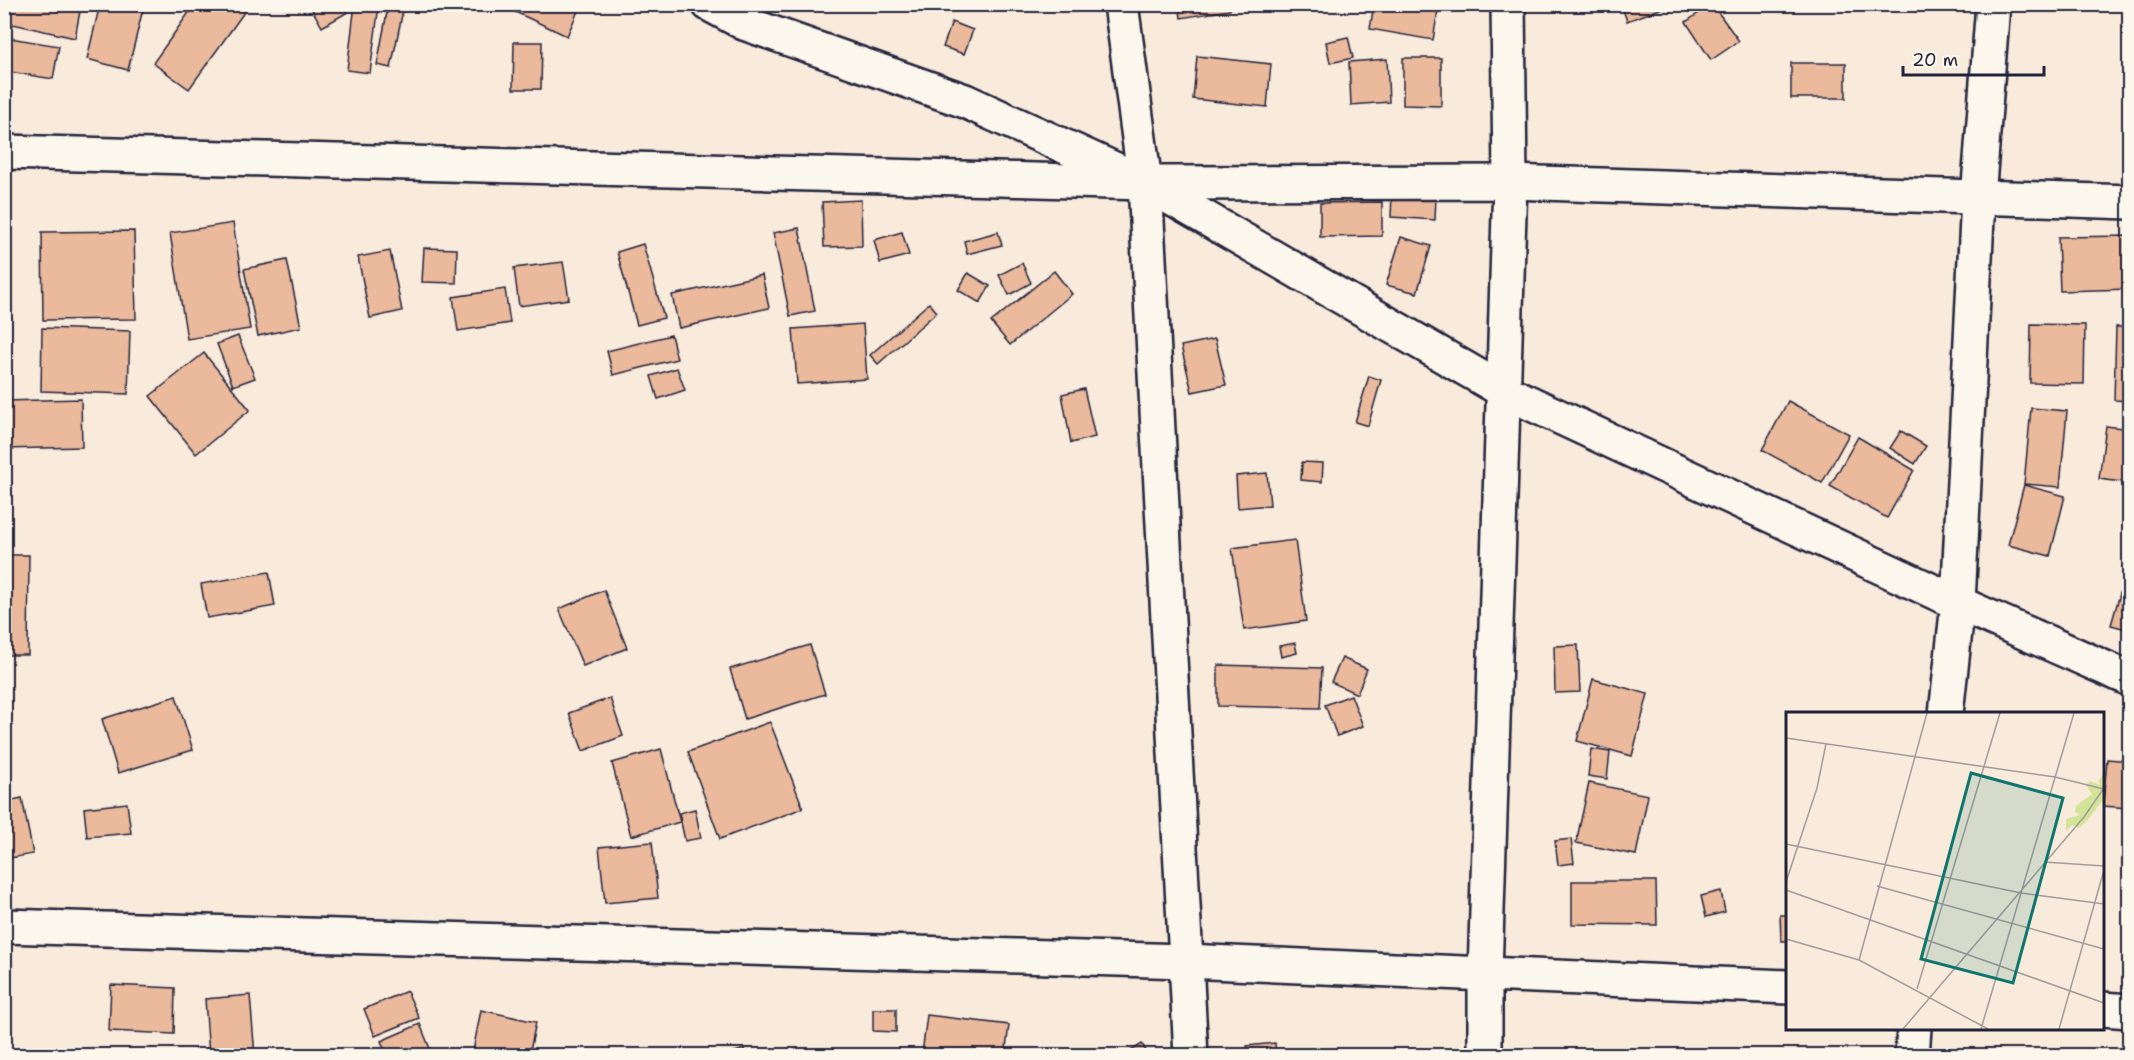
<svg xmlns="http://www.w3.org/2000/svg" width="2134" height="1060" font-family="'Shantell Sans',sans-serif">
	<rect width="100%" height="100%" fill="#f8ebdc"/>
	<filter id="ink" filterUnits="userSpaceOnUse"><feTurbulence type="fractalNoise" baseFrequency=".0167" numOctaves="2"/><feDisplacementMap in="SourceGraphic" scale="12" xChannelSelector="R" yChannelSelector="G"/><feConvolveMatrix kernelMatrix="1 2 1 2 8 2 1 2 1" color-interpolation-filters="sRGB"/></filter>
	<g filter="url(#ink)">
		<g fill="#ebb99c" stroke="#22223b" stroke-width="1.5">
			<path d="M4,4h45l31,7 -5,27 -71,-16z"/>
			<path d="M100,4l44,1 -16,65 -41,-11z"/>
			<path d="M195,4h55l-61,85 -36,-26z"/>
			<path d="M309,4h35l4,8 -26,15z"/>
			<path d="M355,4l24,1 -9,68 -23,-3z"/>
			<path d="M498,4h83l-14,32z"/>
			<path d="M1179,4h50l1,6 -49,8z"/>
			<path d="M1374,4h65l-6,36 -63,-11z"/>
			<path d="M1621,4h53l-47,17z"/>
			<path d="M1712,4l27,37 -28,19 -25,-38z"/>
			<path d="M388,7l15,3 -12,58 -14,-3z"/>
			<path d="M952,22l21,8 -9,24 -21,-7z"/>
			<path d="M4,37l55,9 -6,33 -49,-8z"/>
			<path d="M1348,37l5,21 -23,5 -4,-21z"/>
			<path d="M514,42h28l-1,47h-28z"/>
			<path d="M1197,56l74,8 -4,43 -74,-8z"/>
			<path d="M1403,58h38v48l-38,-1z"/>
			<path d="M1387,59l2,43 -38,3 -2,-43z"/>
			<rect x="1791" y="63" width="55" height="35"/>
			<path d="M1392,193l44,2 -1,25 -44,-3z"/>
			<path d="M861,200l1,46 -38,1 -2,-45z"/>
			<path d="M1382,202v34l-62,1v-34z"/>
			<path d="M233,223l17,106 -63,10 -17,-106z"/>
			<path d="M799,228l16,83 -25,5 -17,-83z"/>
			<path d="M134,231l2,88 -93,1 -1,-88z"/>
			<path d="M902,232l7,23 -29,8 -6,-23z"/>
			<path d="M998,232l4,13 -35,9 -3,-13z"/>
			<path d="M2130,236v53l-70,2 -2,-54z"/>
			<path d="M1401,237l30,9 -14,47 -31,-8z"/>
			<path d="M643,244l21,74 -27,7 -20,-73z"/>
			<path d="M424,248l33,1 -1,34 -34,-1z"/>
			<path d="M390,251l12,60 -32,7 -12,-61z"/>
			<path d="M287,260l14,67 -43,9 -14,-67z"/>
			<path d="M563,262l6,37 -50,7 -5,-38z"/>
			<path d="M1022,263l9,20 -22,12 -10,-20z"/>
			<path d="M1054,271l18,23 -62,51 -19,-23z"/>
			<path d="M968,273l22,13 -10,17 -22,-13z"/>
			<path d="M762,275l7,33 -90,20 -7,-33z"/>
			<path d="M505,289l5,34 -52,8 -5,-34z"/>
			<path d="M929,303l8,9 -59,52 -8,-9z"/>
			<path d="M863,324l4,55 -70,5 -4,-55z"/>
			<path d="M2031,324l54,1 -1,59 -54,-1z"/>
			<path d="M2116,327h14v74l-16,-1z"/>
			<path d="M42,328l88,3 -2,63 -87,-3z"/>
			<path d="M671,335l6,24 -64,16 -6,-24z"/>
			<path d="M238,336l17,42 -22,8 -16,-42z"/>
			<path d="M1215,339l11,46 -34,7 -11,-46z"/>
			<path d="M204,353l46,57 -54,44 -46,-58z"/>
			<path d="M677,368l8,22 -27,9 -7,-23z"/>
			<path d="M1369,376l12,4 -13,46 -13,-4z"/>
			<path d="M1084,389l11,48 -24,6 -9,-49z"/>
			<path d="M81,399l1,48 -78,2v-48z"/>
			<path d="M1788,401l61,33 -27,49 -60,-33z"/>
			<path d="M2031,408l36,3 -7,76 -36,-3z"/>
			<path d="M2106,426l24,3v54l-31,-4z"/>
			<path d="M1901,431l25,15 -11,18 -25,-16z"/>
			<path d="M1858,437l56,33 -27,48 -57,-32z"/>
			<path d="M1302,462l21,1 -1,19 -21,-2z"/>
			<path d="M1267,473l3,32 -32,3 -2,-32z"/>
			<path d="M2024,485l41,11 -15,60 -42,-11z"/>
			<path d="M1295,540l11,81 -62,9 -12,-82z"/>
			<path d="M4,555h25l-1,100h-24z"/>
			<path d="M2127,569l3,1v60l-19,-5z"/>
			<path d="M269,572l6,34 -68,12 -6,-34z"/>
			<path d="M604,590l23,58 -44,18 -24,-57z"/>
			<path d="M1295,643l2,10 -16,4 -2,-11z"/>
			<path d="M810,645l15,49 -80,25 -15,-50z"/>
			<path d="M1578,645l2,47 -25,1 -1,-47z"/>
			<path d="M1342,658l25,11 -10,25 -26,-12z"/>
			<path d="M1218,665l104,3 -2,40 -102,-2z"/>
			<path d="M1593,679l55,15 -16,62 -55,-15z"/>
			<path d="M1351,695l12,31 -26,10 -12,-31z"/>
			<path d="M176,696l17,54 -75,23 -16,-54z"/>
			<path d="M610,698l13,38 -40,15 -14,-38z"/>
			<path d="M770,722l33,86 -83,31 -32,-87z"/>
			<path d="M661,749l19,73 -49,14 -19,-73z"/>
			<path d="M1591,749l19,3 -3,27 -19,-3z"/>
			<path d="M2107,759l23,2 -2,47 -25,-2z"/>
			<path d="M1589,783l59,12 -12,60 -60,-12z"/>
			<path d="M22,798l11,56 -29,5v-57z"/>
			<path d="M127,803l4,30 -44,4 -3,-29z"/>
			<path d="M695,809l6,29 -16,3 -6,-28z"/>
			<path d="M1571,839l3,24 -16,2 -3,-24z"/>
			<path d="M652,842l6,56 -53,5 -6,-56z"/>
			<path d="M1572,881h84l1,44 -85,-1z"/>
			<path d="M1721,891l4,21 -19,5 -5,-21z"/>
			<path d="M1780,915h8v26h-7z"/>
			<path d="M111,985l64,3 -1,46 -65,-3z"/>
			<path d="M407,991l12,27 -44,18 -11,-27z"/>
			<path d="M250,995l5,61h-46l-4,-57z"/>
			<path d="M873,1009h23v23l-23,-1z"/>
			<path d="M481,1010l55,12 -7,34h-57z"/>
			<path d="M927,1015l82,10 -4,31 -83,-2z"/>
			<path d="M420,1024l13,32h-46l-6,-15z"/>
			<path d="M1275,1043l1,13h-28l-1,-10z"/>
			<path d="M1142,1044l7,12h-17l-3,-4z"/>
			<path d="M744,1049l2,7h-23z"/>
			<path d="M108,1052l1,4h-28z"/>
		</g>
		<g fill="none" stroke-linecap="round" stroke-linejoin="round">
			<defs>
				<g id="street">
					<path d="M1121,4l24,179 46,873"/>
					<path d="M4,152l1141,31 365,-1 620,20"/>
					<path d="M1946,714l12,-111 20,-405 15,-194"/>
					<path d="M4,926l1181,35 603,26"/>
					<path d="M2102,1009l28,2"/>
					<path d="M1485,1056v-82l25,-792 -2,-178"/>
					<path d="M1912,1056l2,-28"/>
				</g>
				<path id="secondary" d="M709,4l35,19 221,78 180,82 359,208 454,212 172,76"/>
			</defs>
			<use href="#street" stroke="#22223b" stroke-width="38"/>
			<use href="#secondary" stroke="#22223b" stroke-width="38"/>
			<use href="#street" stroke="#fbf7ec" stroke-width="33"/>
			<use href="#secondary" stroke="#fbf7ec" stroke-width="33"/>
		</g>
	</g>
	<g transform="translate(1786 712)">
		<rect width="318" height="318" fill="#f8ebdc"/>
		<path d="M318,61l-1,27 -17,22 -7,6 -7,-3 -6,6v-12l14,-4 -5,-3 1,-6 16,-12 -6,-9 4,-4 10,4 -2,-4z" fill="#d3e498"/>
		<path fill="none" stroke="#a29b9c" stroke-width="1.5" d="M0,26l269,39 49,12M0,132l235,49 83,11M258,150l60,4M0,170l31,-94 9,-44M91,174l227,63M0,178l318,113M0,227l73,21 129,69M73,248l68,-247M131,277l83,-276M117,317l181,-212 20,-29M195,317l93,-316M273,317l45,-159"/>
		<path fill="#0f766e" fill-opacity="0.15" stroke="#0f766e" stroke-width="3" d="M185,61l92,25 -50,185 -92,-24z"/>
		<rect width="318" height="318" fill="none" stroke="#22223b" stroke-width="3"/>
	</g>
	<rect width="2134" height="1060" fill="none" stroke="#fbf7ec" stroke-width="24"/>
	<rect x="12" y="12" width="2110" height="1036" fill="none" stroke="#22223b" stroke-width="2" filter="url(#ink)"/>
	<path d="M1903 66v9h141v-9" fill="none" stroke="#22223b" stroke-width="3"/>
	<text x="1912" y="66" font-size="18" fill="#22223b" stroke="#fbf7ec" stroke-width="4.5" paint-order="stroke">20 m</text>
</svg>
